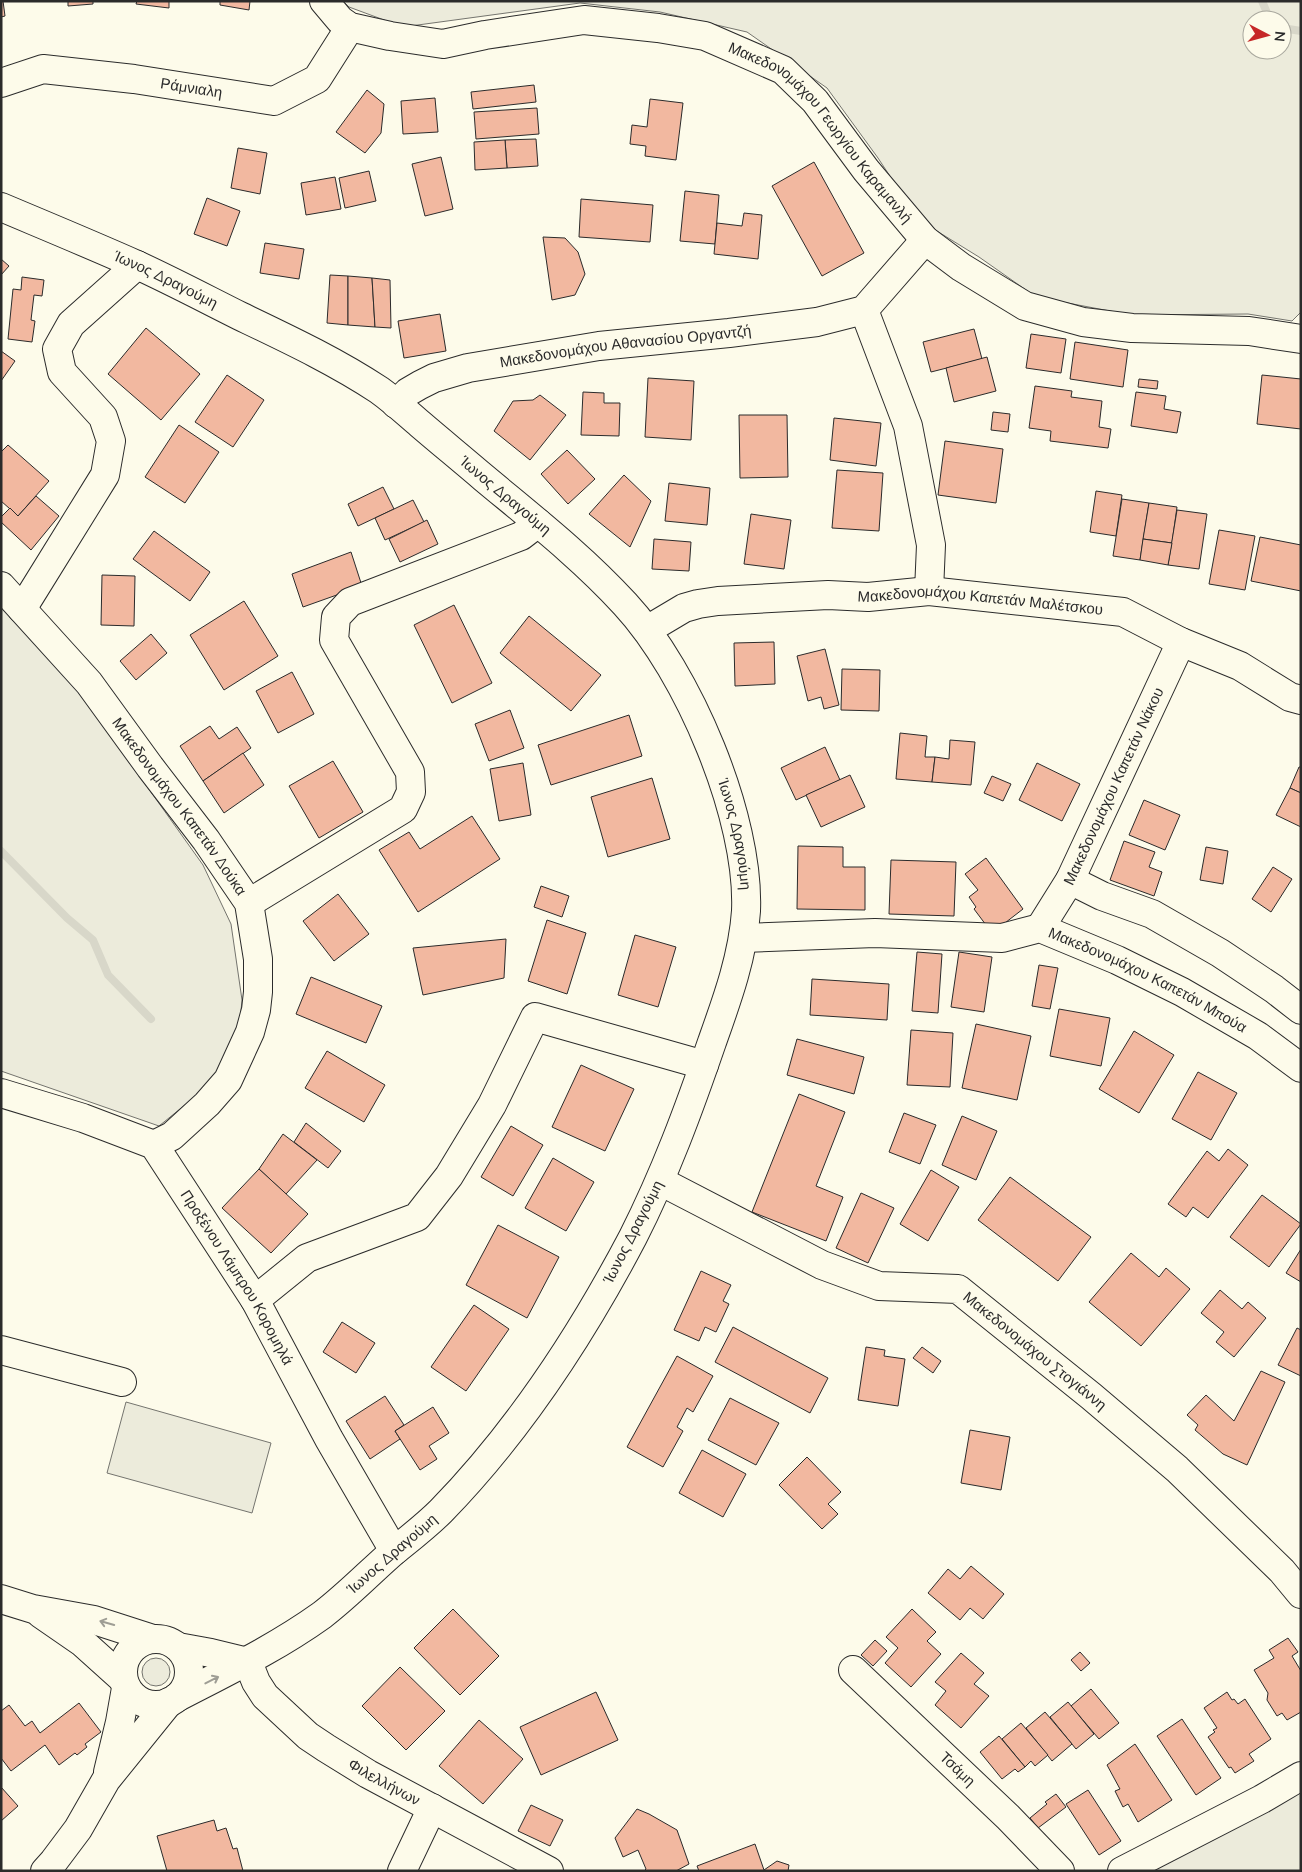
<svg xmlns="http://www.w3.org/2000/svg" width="1302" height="1872" font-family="'Nunito Sans',sans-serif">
	<rect width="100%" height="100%" fill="#fdfbea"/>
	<g fill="#ecebdb" stroke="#74746e" fill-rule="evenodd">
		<path d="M343,1h958v311l-9,9 -44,-7 -117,1 -95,-18 -57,-40 -60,-37 -41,-62 -51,-70 -80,-56 -87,-20 -80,-9 -177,24 -54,-20zM1252,20h30v30h-30z"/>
		<path d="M1,604l28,22 77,103 97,136 28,59 11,76 -4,42 -21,37 -58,47 -158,-55z"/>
		<path d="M126,1402l145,41 -19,70 -145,-40z"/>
		<circle cx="156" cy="1672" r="14"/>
		<path d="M1301,1791v80h-152z"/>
	</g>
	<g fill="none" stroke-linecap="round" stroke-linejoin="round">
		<g stroke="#d8d7c9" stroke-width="8">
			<path d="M1262,1l8,19"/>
			<path d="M1282,28l19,3"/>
			<path d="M1,851l66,67 26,22 15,35 43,44"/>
		</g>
	</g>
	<g fill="#f2b8a0" stroke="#2b2b2b">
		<path d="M1,1h2l2,15 -4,1z"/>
		<path d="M68,1h25v3l-25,2z"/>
		<path d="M137,1h32v7l-33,-4z"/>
		<path d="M220,1h30l-1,9 -29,-5z"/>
		<path d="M534,85l2,17 -63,7 -2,-17z"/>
		<path d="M367,90l17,14 -3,29 -16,20 -29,-21z"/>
		<path d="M435,98l3,34 -35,2 -2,-33z"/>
		<path d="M650,99l33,4 -7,57 -31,-4 1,-10 -16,-2 2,-19 15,2z"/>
		<path d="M537,108l2,26 -63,5 -2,-27z"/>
		<path d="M536,139l2,27 -31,2 -2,-28z"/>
		<path d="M505,140l2,28 -32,2 -1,-28z"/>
		<path d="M238,148l29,5 -7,41 -29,-6z"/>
		<path d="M441,157l12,52 -28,7 -13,-52z"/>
		<path d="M814,162l50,91 -42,23 -50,-90z"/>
		<path d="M369,171l7,30 -31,7 -6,-30z"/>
		<path d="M335,177l6,32 -35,6 -5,-32z"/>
		<path d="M685,191l34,4 -4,49 -35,-3z"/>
		<path d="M207,198l33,13 -13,35 -33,-12z"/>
		<path d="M581,199l72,6 -3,37 -71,-5z"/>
		<path d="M744,213l18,2 -4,44 -44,-5 3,-31 25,3z"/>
		<path d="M543,237l22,1 13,14 7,22 -10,21 -23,5z"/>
		<path d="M265,243l39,6 -5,30 -39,-6z"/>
		<path d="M1,259l8,7 -8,9z"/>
		<path d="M330,275l18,1v49l-21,-2z"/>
		<path d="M348,276l24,2 3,49 -27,-2z"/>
		<path d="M22,277l22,3 -2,16 -8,-1 -3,25 4,1 -3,21 -24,-3 5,-50 8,1z"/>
		<path d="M372,278l18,2 1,48 -16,-1z"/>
		<path d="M440,314l6,37 -42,7 -6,-37z"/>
		<path d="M146,328l54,46 -39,46 -53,-46z"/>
		<path d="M974,329l8,30 -51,13 -8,-30z"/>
		<path d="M1031,334l35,5 -5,34 -35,-5z"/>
		<path d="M1075,342l53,8 -5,37 -53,-8z"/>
		<path d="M1,351l14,10 -14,20z"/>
		<path d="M987,357l9,34 -42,11 -8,-34z"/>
		<path d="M227,375l37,25 -31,47 -38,-25z"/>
		<path d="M1262,375l39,4v50l-44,-5z"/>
		<path d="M648,378l46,3 -3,59 -46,-3z"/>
		<path d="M1139,379l19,2 -1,8 -19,-2z"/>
		<path d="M1035,386l37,5 -1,6 31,4 -3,26 12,2 -3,19 -58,-7 1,-10 -22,-3z"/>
		<path d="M583,392l21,1v10h16l-1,33 -38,-1z"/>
		<path d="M1136,392l30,4 -2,13 17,3 -4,21 -46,-7z"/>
		<path d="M540,395l26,20 -36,45 -36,-29 19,-30 20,-1z"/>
		<path d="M993,412l17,2 -2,18 -17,-2z"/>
		<path d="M739,415h48l1,62 -48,1z"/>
		<path d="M834,418l47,5 -5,43 -46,-6z"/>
		<path d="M179,425l40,27 -34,51 -40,-26z"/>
		<path d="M945,441l58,8 -7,54 -58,-8z"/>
		<path d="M8,445l41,36 -31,35 -17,-15v-49z"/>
		<path d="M567,450l28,29 -27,25 -27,-30z"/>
		<path d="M837,470l46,3 -4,58 -47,-3z"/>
		<path d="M624,475l27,26 -21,46 -41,-33z"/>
		<path d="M669,483l41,5 -3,37 -42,-4z"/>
		<path d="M383,487l11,22 -36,17 -10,-22z"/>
		<path d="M1096,491l26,4 -6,41 -26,-4z"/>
		<path d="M36,496l23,20 -28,34 -30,-28v-5l9,-9 8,8z"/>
		<path d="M1122,499l27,4 -9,57 -27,-4z"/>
		<path d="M413,500l11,22 -39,18 -10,-22z"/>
		<path d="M1149,503l28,4 -5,36 -29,-4z"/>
		<path d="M1177,510l30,4 -8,55 -31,-4z"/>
		<path d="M751,514l40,6 -7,49 -40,-5z"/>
		<path d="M427,520l11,24 -38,18 -11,-23z"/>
		<path d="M1219,530l36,6 -10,54 -36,-6z"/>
		<path d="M154,531l56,41 -20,29 -57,-42z"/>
		<path d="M1260,537l41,8v46l-50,-10z"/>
		<path d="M654,539l37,3 -2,29 -37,-2z"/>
		<path d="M1143,539l29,4 -4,22 -28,-5z"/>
		<path d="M351,552l11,34 -59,21 -11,-33z"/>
		<path d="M102,575l33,1 -1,50 -33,-1z"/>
		<path d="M244,601l34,55 -54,34 -34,-55z"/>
		<path d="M454,605l38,78 -40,20 -38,-78z"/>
		<path d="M529,616l72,59 -30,36 -71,-58z"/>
		<path d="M151,634l16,19 -31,27 -16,-19z"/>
		<path d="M774,642l1,42 -40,2 -1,-43z"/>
		<path d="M825,649l14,56 -15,4 -3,-12 -13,4 -11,-45z"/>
		<path d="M842,669l38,1 -1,41 -38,-1z"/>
		<path d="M292,672l22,42 -36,19 -22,-42z"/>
		<path d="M510,710l14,38 -35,13 -14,-37z"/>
		<path d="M629,715l13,41 -91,29 -13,-40z"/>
		<path d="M210,726l9,13 18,-12 14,21 -48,33 -23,-35z"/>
		<path d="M900,733l27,3 -2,21h10l-3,25 -36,-3z"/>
		<path d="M950,740l25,2 -4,43 -39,-3 3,-25 14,2z"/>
		<path d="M825,747l15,33 -44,20 -15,-32z"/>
		<path d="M243,753l21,32 -40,28 -21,-32z"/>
		<path d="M333,761l30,51 -44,26 -30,-52z"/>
		<path d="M523,763l8,52 -32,6 -9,-52z"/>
		<path d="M1037,763l43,21 -18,37 -43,-21z"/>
		<path d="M1299,767h2v26l-11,-5z"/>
		<path d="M850,775l15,32 -44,20 -15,-32z"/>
		<path d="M992,776l19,8 -8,17 -19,-8z"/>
		<path d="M652,778l18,61 -62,18 -17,-60z"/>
		<path d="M1290,788l11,5v34l-25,-12z"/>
		<path d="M1144,800l36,15 -15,35 -36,-15z"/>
		<path d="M472,816l28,43 -82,53 -39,-62 30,-18 11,17z"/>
		<path d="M1124,841l31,11 -6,15 13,5 -8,24 -44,-16z"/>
		<path d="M798,846l45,1v20h22v43l-68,-1z"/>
		<path d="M1206,847l22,4 -5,33 -23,-4z"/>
		<path d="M986,858l37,51 -31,24 -18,-24 2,-2 -7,-10 9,-7 -13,-16z"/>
		<path d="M891,860l65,2 -2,54 -65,-2z"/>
		<path d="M1273,867l19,12 -21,33 -19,-13z"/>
		<path d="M541,886l28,10 -7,21 -28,-10z"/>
		<path d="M338,894l31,40 -35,27 -31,-40z"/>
		<path d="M547,920l39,13 -19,61 -39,-13z"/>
		<path d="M635,935l41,12 -18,60 -40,-12z"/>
		<path d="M506,939l-2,39 -81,17 -10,-47z"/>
		<path d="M917,952l25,2 -4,59 -26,-2z"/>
		<path d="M959,952l33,5 -8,55 -33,-5z"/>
		<path d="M1039,965l19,3 -8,41 -18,-3z"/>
		<path d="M311,977l71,29 -16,37 -70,-29z"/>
		<path d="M812,979l77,5 -2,36 -77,-5z"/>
		<path d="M1059,1009l51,9 -9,48 -51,-10z"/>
		<path d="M976,1024l55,12 -14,64 -55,-12z"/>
		<path d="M911,1030l42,3 -3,54 -43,-2z"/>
		<path d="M1134,1031l40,24 -35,58 -40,-24z"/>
		<path d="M797,1039l67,18 -10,37 -67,-19z"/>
		<path d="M327,1051l58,34 -21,37 -59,-34z"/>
		<path d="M581,1065l53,24 -29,62 -53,-24z"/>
		<path d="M1198,1072l39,21 -26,47 -39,-21z"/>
		<path d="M799,1094l46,18 -29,74 27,11 -17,44 -74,-29z"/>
		<path d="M904,1113l32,12 -16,39 -31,-12z"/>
		<path d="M962,1116l35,15 -21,49 -34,-15z"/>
		<path d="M306,1123l35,28 -13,17 -34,-26z"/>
		<path d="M511,1126l32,19 -30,51 -32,-19z"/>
		<path d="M283,1134l34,26 -31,34 -27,-25z"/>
		<path d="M1228,1149l20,16 -40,53 -15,-11 -7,10 -18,-13 39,-53 12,10z"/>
		<path d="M553,1158l41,24 -28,49 -41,-23z"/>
		<path d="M259,1169l49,45 -37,39 -49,-45z"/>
		<path d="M931,1170l28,17 -31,54 -28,-17z"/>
		<path d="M1010,1177l81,60 -33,44 -80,-61z"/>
		<path d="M861,1193l33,15 -26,55 -32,-15z"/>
		<path d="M1262,1195l39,29 -32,43 -39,-30z"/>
		<path d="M498,1225l61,32 -32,61 -61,-33z"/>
		<path d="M1301,1249v33l-15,-9z"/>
		<path d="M1131,1253l28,24 7,-9 24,21 -49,57 -52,-44z"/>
		<path d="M701,1271l30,14 -8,16 6,3 -13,28 -11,-5 -6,14 -25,-11z"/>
		<path d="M1220,1290l22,19 6,-7 18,16 -32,39 -18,-15 8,-10 -23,-19z"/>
		<path d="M474,1305l35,24 -43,62 -35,-24z"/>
		<path d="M342,1322l33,21 -19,30 -33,-21z"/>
		<path d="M733,1327l95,51 -18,35 -95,-51z"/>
		<path d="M1297,1328l4,2v46l-23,-11z"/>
		<path d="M866,1347l19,3 -1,6 21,3 -7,47 -40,-6z"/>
		<path d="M922,1347l19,14 -8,12 -20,-15z"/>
		<path d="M677,1356l36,20 -20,36 -6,-4 -10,19 6,4 -20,36 -36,-20z"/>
		<path d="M1261,1371l24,11 -38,83 -24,-11 -28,-24 3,-5 -11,-10 19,-20 28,26z"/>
		<path d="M385,1396l19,29 -9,6 5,8 -30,20 -24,-38z"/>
		<path d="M730,1398l49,25 -23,42 -48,-25z"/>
		<path d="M433,1407l16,26 -20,13 8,13 -17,11 -25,-39z"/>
		<path d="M970,1430l40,7 -9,53 -40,-7z"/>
		<path d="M702,1450l44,24 -23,43 -44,-24z"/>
		<path d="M807,1457l34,35 -13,12 10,10 -16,15 -43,-44z"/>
		<path d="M971,1566l33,28 -21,25 -13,-11 -10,12 -32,-27 20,-24 12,10z"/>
		<path d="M453,1609l46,47 -39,39 -46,-47z"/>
		<path d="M912,1609l24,23 -9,9 14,13 -30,33 -26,-24 13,-15 -12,-11z"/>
		<path d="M1288,1638l10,14 -6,4 9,15v41l-14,8 -5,-7 -5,3 -10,-16 1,-7 -14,-23 20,-12 -5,-8z"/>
		<path d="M875,1640l12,11 -14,15 -12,-11z"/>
		<path d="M1080,1652l10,11 -9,8 -10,-11z"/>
		<path d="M961,1653l23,20 -10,11 15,12 -28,32 -26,-23 11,-14 -11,-9z"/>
		<path d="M400,1667l45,44 -39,39 -44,-44z"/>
		<path d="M1091,1689l28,34 -20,16 -28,-33z"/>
		<path d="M596,1692l22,48 -77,35 -21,-48z"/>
		<path d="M1227,1692l5,8 2,-1 4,5 7,-5 26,40 -22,15 5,7 -19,12 -4,-6 -2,1 -21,-31 7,-5 -2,-2 4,-2 -13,-20z"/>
		<path d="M1068,1702l26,32 -18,15 -26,-32z"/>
		<path d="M79,1703l22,29 -16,12 2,3 -10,8 -2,-2 -16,12 -14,-20 -34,26 -10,-13v-47l8,-6 16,21 7,-5 8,12z"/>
		<path d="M1045,1712l27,32 -20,17 -26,-33z"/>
		<path d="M1182,1719l39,59 -25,17 -39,-59z"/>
		<path d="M479,1720l44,39 -40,45 -44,-38z"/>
		<path d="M1021,1723l27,32 -13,11 -4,-5 -6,6 -23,-28z"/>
		<path d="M999,1736l26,31 -7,5 -3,-3 -13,10 -22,-27z"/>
		<path d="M1135,1744l37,56 -34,22 -10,-18 -5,3 -8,-16 5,-2 -13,-24z"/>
		<path d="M1,1787l17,19 -17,15z"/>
		<path d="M1088,1790l33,51 -22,14 -33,-51z"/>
		<path d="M1056,1794l10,13 -28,21 -8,-10 17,-14 -2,-2z"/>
		<path d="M531,1805l32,15 -13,26 -32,-15z"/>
		<path d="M637,1809l12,5 28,16 12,34 -13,7h-32l2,-2 -8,-19 -15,7 -8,-19z"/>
		<path d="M214,1820l3,11 9,-3 7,21 4,-1 6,23h-76l-10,-35z"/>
		<path d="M755,1844l9,26 13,-9 12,4 -1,6h-89l-2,-5z"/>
	</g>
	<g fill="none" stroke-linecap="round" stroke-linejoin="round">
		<defs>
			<g id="minor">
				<path id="s1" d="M324,1l16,19 10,7 40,9 53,8 42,-9 99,-15 74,8 47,8 78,34 32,31 51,69 59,70 36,27 64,39 58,16 49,6 117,3 52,8"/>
				<path id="s2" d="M1,83l42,-14 91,10 140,22 43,-22 33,-52"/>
				<path id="s3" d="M1,207c45,19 91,38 136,58 35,16 69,34 103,51 48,23 95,45 139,74 14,10 27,22 41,34 21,18 43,36 64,54 48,40 98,79 141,126 63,68 125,213 121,307 -3,45 -19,89 -34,131 -23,67 -47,132 -79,195 -52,99 -114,194 -192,274 -15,15 -32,28 -48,41 -24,21 -46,44 -71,63 -46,33 -96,57 -146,83"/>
				<path d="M864,310l44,116 23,119 -2,46"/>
				<path id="s4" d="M396,404l12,-12 12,-7 14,-7 34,-10 131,-22 130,-13 88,-11 47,-12 61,-70"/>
				<path id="s5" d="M1,586l88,97 61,84 56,73 43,63 9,56v33l-2,18 -6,22 -22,48 -21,24 -35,32 -18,9"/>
				<path d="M22,609l83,-134 6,-34 -8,-24 -41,-45 -5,-23 14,-25 66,-59"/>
				<path id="s6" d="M647,630l37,-22 14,-4 20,-3 110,-6 40,2 61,-6 194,21 58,30 59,24 50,31 11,3"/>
				<path d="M1070,880l32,16 50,18 68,39 54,36 27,21"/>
				<path d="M249,903l154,-94 8,-17 -1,-20 -76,-132 2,-23 14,-15 171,-66 17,-13"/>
				<path id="s7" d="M1040,928l30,-48 111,-238"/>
				<path id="s8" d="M743,938l132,-5 127,5 38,-10 77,32 65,32 76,44 43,32"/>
				<path id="s9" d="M1,1093l82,25 71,27 101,155 74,139 65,112"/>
				<path id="s10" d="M660,1181l162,84 57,21 79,3 133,107 86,73 105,102 19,23"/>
				<path d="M255,1300l52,-42 110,-41 32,-41 43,-71 43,-88 169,48"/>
				<path d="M1,1350l121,32"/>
				<path d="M1,1599l32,10 61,11 59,19"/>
				<path d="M41,1614l42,29 40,36"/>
				<circle cx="156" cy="1672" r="33"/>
				<path d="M178,1647l33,6 37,9"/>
				<path id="s11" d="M248,1662l8,20 9,14 43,40 18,12 42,26 181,97"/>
				<path id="s12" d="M853,1670l155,147 52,54"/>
				<path d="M108,1772l12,-50 6,-34"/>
				<path d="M45,1871l9,-10 24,-32 28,-49 63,-78"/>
				<path d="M402,1871l30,-63"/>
				<path d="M1122,1871l140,-72 39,-23"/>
			</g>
		</defs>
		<use href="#minor" stroke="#2b2b2b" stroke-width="30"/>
		<use href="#minor" stroke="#fdfbea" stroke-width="28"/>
	</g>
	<defs><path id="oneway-shaft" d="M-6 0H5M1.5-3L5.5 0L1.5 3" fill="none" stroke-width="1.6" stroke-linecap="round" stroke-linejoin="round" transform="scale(1.25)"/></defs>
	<g stroke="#9e9d94">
		<use href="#oneway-shaft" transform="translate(107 1623) rotate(-164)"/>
		<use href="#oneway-shaft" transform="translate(212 1680) rotate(-27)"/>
	</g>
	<g text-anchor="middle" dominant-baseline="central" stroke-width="4" stroke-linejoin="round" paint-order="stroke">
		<g font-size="15" fill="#2b2b2b" stroke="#fdfbea">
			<text stroke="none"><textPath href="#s2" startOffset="194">Ράμνιαλη</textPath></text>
			<text stroke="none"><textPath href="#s1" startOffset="551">Μακεδονομάχου Γεωργίου Καραμανλή</textPath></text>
			<text stroke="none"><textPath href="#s3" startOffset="180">Ίωνος Δραγούμη</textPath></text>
			<text stroke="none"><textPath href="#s4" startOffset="241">Μακεδονομάχου Αθανασίου Οργαντζή</textPath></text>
			<text stroke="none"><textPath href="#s3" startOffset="585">Ίωνος Δραγούμη</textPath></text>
			<text stroke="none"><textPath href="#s6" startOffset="341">Μακεδονομάχου Καπετάν Μαλέτσκου</textPath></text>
			<text stroke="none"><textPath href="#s7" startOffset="160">Μακεδονομάχου Καπετάν Νάκου</textPath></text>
			<text stroke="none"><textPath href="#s5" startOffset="284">Μακεδονομάχου Καπετάν Δούκα</textPath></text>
			<text stroke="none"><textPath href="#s3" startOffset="1005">Ίωνος Δραγούμη</textPath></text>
			<text stroke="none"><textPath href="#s8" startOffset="418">Μακεδονομάχου Καπετάν Μπούα</textPath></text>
			<text transform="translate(633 1232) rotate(-63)">Ίωνος Δραγούμη</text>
			<text stroke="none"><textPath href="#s9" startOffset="318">Προξένου Λάμπρου Κορομηλά</textPath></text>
			<text stroke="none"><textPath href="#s10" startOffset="421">Μακεδονομάχου Στογιάννη</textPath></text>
			<text transform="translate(392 1554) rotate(-41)">Ίωνος Δραγούμη</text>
			<text stroke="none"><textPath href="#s12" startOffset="144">Τσάμη</textPath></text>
			<text stroke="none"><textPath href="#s11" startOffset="186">Φιλελλήνων</textPath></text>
		</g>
	</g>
	<rect width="1302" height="1872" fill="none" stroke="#2b2b2b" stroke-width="5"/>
	<g transform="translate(1267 35) rotate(96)"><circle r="24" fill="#fdfbea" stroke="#a9a89e"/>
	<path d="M0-4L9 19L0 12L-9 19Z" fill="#c62828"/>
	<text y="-8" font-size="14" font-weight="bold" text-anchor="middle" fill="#2b2b2b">N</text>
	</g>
</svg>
